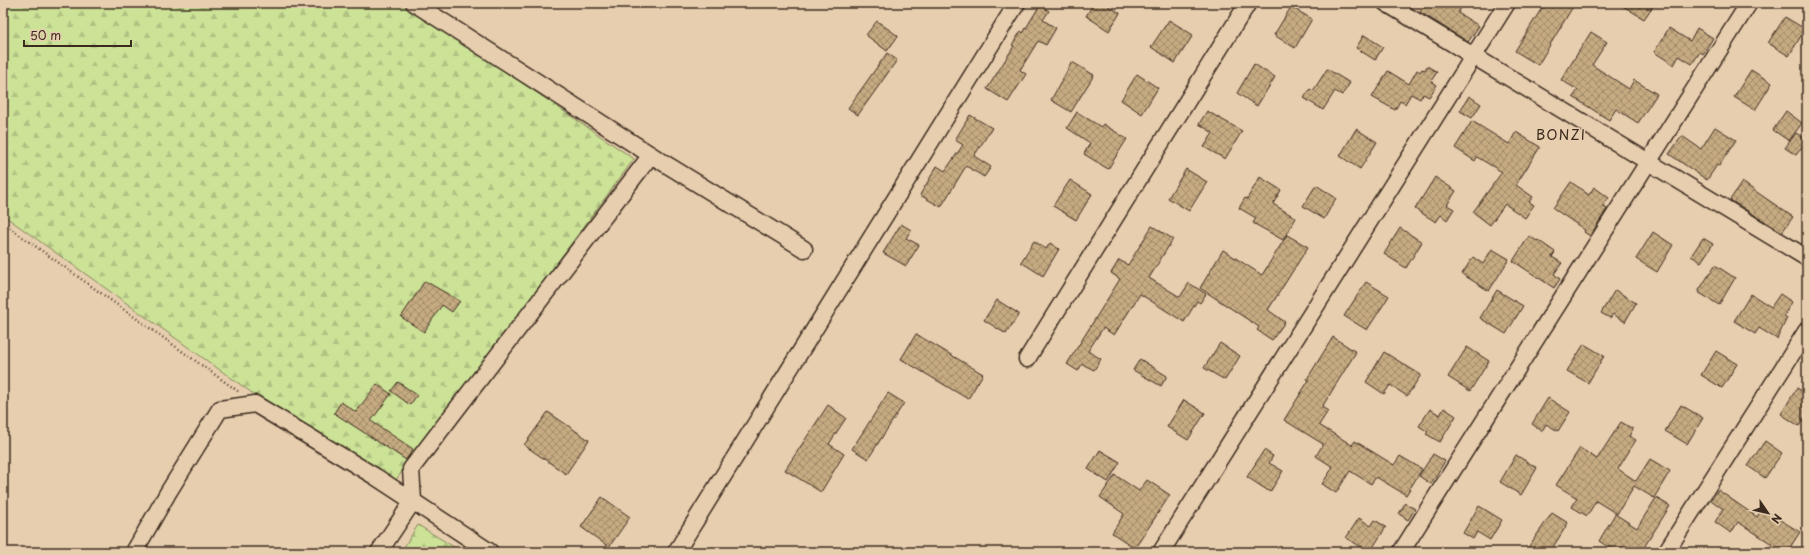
<svg xmlns="http://www.w3.org/2000/svg" width="1810" height="555" font-family="'Playpen Sans',sans-serif">
	<defs>
		<pattern id="forest-firs" width="22" height="20" patternUnits="userSpaceOnUse"><rect width="22" height="20" fill="#cce297"/><path d="M5 1l3.5 6h-7zM16 11l3.5 6h-7z" fill="#b0c282"/></pattern>
		<pattern id="building-cross-hatch" width="8" height="8" patternUnits="userSpaceOnUse"><rect width="8" height="8" fill="#c6ab82"/><path d="M0 0l8 8M0 8l8-8" fill="none" stroke="#a28b6a"/></pattern>
	</defs>
	<rect width="100%" height="100%" fill="#e7ceaf"/>
	<filter id="ink" filterUnits="userSpaceOnUse"><feTurbulence type="fractalNoise" baseFrequency=".025" numOctaves="2"/><feDisplacementMap in="SourceGraphic" scale="8" xChannelSelector="R" yChannelSelector="G"/><feConvolveMatrix kernelMatrix="1 2 1 2 8 2 1 2 1" color-interpolation-filters="sRGB"/></filter>
	<g filter="url(#ink)">
		<g fill="url(#forest-firs)" stroke="#84865a">
			<path d="M3,3h402l229,156 -239,322 -133,-81 -259,-185z"/>
			<path d="M418,525l44,27h-61z"/>
		</g>
		<g fill="url(#building-cross-hatch)" stroke="#3b2a1e">
			<path d="M1094,3h10l16,10 -11,18 -23,-15z"/>
			<path d="M1426,3h38l-6,10 21,13 -11,16 -48,-30z"/>
			<path d="M1545,3h30l-37,62 -23,-14z"/>
			<path d="M1618,3h37l-11,16z"/>
			<path d="M1040,5l9,6 -6,9 13,8 -10,17 -8,-4 -18,29 6,4 -18,28 -21,-13 27,-43 -2,-1 9,-14 2,2z"/>
			<path d="M1291,7l21,12 -17,29 -21,-13z"/>
			<path d="M1785,17l20,12 -16,27 -21,-13z"/>
			<path d="M1169,20l24,15 -18,28 -24,-16z"/>
			<path d="M877,21l21,15 -11,15 -21,-16z"/>
			<path d="M1669,28l21,13 7,-13 16,10 -10,16 -3,-2 -8,12 -13,-8 -5,9 -20,-13z"/>
			<path d="M1591,32l16,10 -15,23 37,24 5,-9 23,14 -19,29 -22,-14 -7,11 -36,-23 5,-7 -17,-10z"/>
			<path d="M1364,35l19,12 -8,13 -19,-12z"/>
			<path d="M887,53l10,7 -39,55 -10,-7z"/>
			<path d="M1072,62l22,13 -23,37 -20,-12z"/>
			<path d="M1254,64l21,13 -18,29 -20,-13z"/>
			<path d="M1427,66l10,6 -6,9 6,4 -8,12 -6,-3 -3,5 -9,-5 -6,10 -5,-3 -5,9 -23,-13 16,-26 21,13 8,-14 3,2 2,-3 3,1z"/>
			<path d="M1327,69l23,14 -8,12 -7,-4 -12,19 -19,-12 6,-9 3,2z"/>
			<path d="M1751,70l21,13 -17,27 -21,-13z"/>
			<path d="M1137,74l21,14 -16,26 -21,-14z"/>
			<path d="M1469,96l12,8 -9,14 -12,-7z"/>
			<path d="M1207,111l35,20 -17,28 -21,-12 9,-14 -14,-9z"/>
			<path d="M1786,111l16,12 -13,18 -16,-11z"/>
			<path d="M1077,112l24,15 2,-3 24,15 -19,30 -24,-15 6,-11 -23,-15z"/>
			<path d="M970,115l22,13 -18,28 17,11 -7,10 -18,-11 -25,41 -21,-12 17,-29 8,5 18,-26 -8,-5z"/>
			<path d="M1472,121l37,23 7,-12 24,15 -24,38 17,12 -4,5 5,3 -9,13 -20,-14 -15,21 -17,-13 29,-40 -25,-15 -2,4 -20,-13z"/>
			<path d="M1715,127l21,13 -17,26 -2,-1 -10,15 -38,-26 13,-18 19,13z"/>
			<path d="M1356,129l21,13 -17,27 -20,-13z"/>
			<path d="M1796,133l11,7 -11,15 -11,-7z"/>
			<path d="M1186,169l21,13 -18,29 -21,-13z"/>
			<path d="M1260,177l21,13 -8,14 23,14 -13,22 -30,-17 3,-5 -17,-10 6,-10 2,1z"/>
			<path d="M1435,177l21,14 -9,14 7,4 -7,11 -6,-5 -5,7 -21,-13z"/>
			<path d="M1070,180l22,14 -16,26 -23,-14z"/>
			<path d="M1571,182l18,13 5,-8 15,11 -6,8 4,3 -17,27 -6,-4 1,-2 -32,-22z"/>
			<path d="M1742,182l51,35 -11,15 -52,-32z"/>
			<path d="M1316,185l20,13 -12,21 -21,-13z"/>
			<path d="M901,224l10,6 -5,8 13,7 -13,21 -23,-13z"/>
			<path d="M1152,226l21,13 -24,39 31,19 9,-14 17,11 -6,9 -3,-2 -13,21 -44,-28 -26,41 -11,-7 -15,23 13,8 -7,11 -12,-6 -4,7 -11,-7 53,-85 -9,-6 8,-13 9,5z"/>
			<path d="M1400,228l22,14 -16,26 -22,-14z"/>
			<path d="M1653,232l20,13 -16,27 -21,-13z"/>
			<path d="M1287,235l21,12 -40,63 17,12 -13,18 -15,-10 2,-3 -59,-39 23,-38 39,25z"/>
			<path d="M1529,236l8,5 1,-1 17,12 -3,5 10,6 -8,11 6,5 -6,9 -41,-27z"/>
			<path d="M1703,238l10,6 -12,18 -10,-6z"/>
			<path d="M1034,241l12,8 4,-6 9,6 -16,27 -22,-14z"/>
			<path d="M1492,249l17,10 -20,32 -27,-17 11,-17 10,7z"/>
			<path d="M1715,265l20,13 -16,27 -21,-13z"/>
			<path d="M425,281l35,20 -8,11 -10,-7 -18,27 -23,-15z"/>
			<path d="M1366,282l23,14 -22,34 -23,-14z"/>
			<path d="M1497,290l26,16 -17,28 -26,-16z"/>
			<path d="M1615,290l21,13 -11,19 -12,-8 -3,4 -9,-5z"/>
			<path d="M1751,294l20,13 9,-13 12,8 -8,14 3,2 -10,21 -18,-11 -4,6 -21,-13z"/>
			<path d="M997,300l22,14 -13,20 -22,-14z"/>
			<path d="M916,334l67,40 -15,25 -67,-40z"/>
			<path d="M1333,337l23,15 -34,55 6,4 -9,14 33,20 3,-4 39,24 6,-9 22,13 -16,26 -30,-18 -5,7 -21,-13 -14,22 -14,-9 11,-17 -17,-11 7,-12 -39,-24 25,-40 -2,-1z"/>
			<path d="M1220,343l20,13 -15,24 -21,-12z"/>
			<path d="M1584,344l20,12 -16,27 -21,-12z"/>
			<path d="M1467,347l22,14 -19,30 -22,-14z"/>
			<path d="M1716,351l21,13 -15,24 -21,-13z"/>
			<path d="M1384,352l37,23 -14,21 -17,-11 -6,9 -18,-12z"/>
			<path d="M1140,359l27,17 -6,10 -28,-16z"/>
			<path d="M398,382l19,13 -7,10 -19,-14z"/>
			<path d="M377,384l14,10 -20,27 42,28 -7,11 -72,-47 7,-11 15,10z"/>
			<path d="M1797,388l10,6v19l-8,13 -18,-12z"/>
			<path d="M888,393l16,10 -36,56 -16,-10z"/>
			<path d="M1548,398l22,14 -12,19 -12,-7 -4,7 -10,-7z"/>
			<path d="M1184,400l21,13 -17,27 -21,-13z"/>
			<path d="M828,405l18,13 -17,26 15,10 -23,38 -36,-22z"/>
			<path d="M1681,405l22,13 -16,26 -22,-13z"/>
			<path d="M1444,408l12,8 -16,26 -14,-8 2,-2 -9,-6 11,-17 10,6z"/>
			<path d="M548,412l41,28 -23,34 -42,-29z"/>
			<path d="M1621,422l12,7 -4,7 7,4 -18,29 18,12 14,-22 20,12 -16,27 -20,-12 -17,28 -21,-13 -9,15 -15,-9 5,-9 -21,-13 24,-37 17,11z"/>
			<path d="M1765,441l17,12 -17,25 -17,-12z"/>
			<path d="M1100,450l20,12 -12,20 -20,-13z"/>
			<path d="M1264,450l9,6 -4,7 14,8 -13,21 -23,-15z"/>
			<path d="M1433,454l12,7 -14,23 -12,-8z"/>
			<path d="M1516,455l21,13 -16,27 -21,-13z"/>
			<path d="M1115,475l24,16 8,-11 23,15 -35,53 -23,-15 12,-19 -24,-17z"/>
			<path d="M1718,490l39,27 5,-8 38,23 -13,20h-20l5,-8 -34,-22 -7,11 -16,-11 8,-13 -12,-9z"/>
			<path d="M602,497l28,20 -21,30 -28,-20z"/>
			<path d="M1656,498l14,8 -29,46h-4l-12,-7 -4,7h-5l-17,-11 16,-27 22,14z"/>
			<path d="M1405,503l10,6 -7,11 -9,-6z"/>
			<path d="M1479,506l23,14 -12,20 -13,-8 -4,7 -10,-6z"/>
			<path d="M1552,513l16,10 -18,29h-25z"/>
			<path d="M1359,518l12,8 4,-6 11,7 -16,25 -24,-14z"/>
		</g>
		<g fill="none" stroke-linecap="round" stroke-linejoin="round">
			<defs>
				<g id="minor">
					<path d="M414,3l237,152 153,94"/>
					<path d="M1386,3l421,255"/>
					<path d="M1027,359l221,-356"/>
					<path d="M134,552l35,-61 51,-82 35,-5 121,73 114,75"/>
					<path d="M379,552l34,-51 -2,-32 240,-314"/>
					<path d="M676,552l341,-549"/>
					<path d="M1161,552l346,-549"/>
					<path d="M1401,552l348,-549"/>
					<path d="M1666,552l141,-222"/>
				</g>
			</defs>
			<use href="#minor" stroke="#3b2a1e" stroke-width="19"/>
			<path stroke="#3b2a1e" stroke-width="2.5" stroke-dasharray="1 3" stroke-linecap="butt" d="M3,223l236,169"/>
			<use href="#minor" stroke="#e7ceaf" stroke-width="16"/>
		</g>
	</g>
	<g text-anchor="middle" dominant-baseline="central" stroke-width="3" stroke-linejoin="round" paint-order="stroke">
		<g font-size="14" letter-spacing="1" fill="#3b2a1e" stroke="#e7ceaf">
			<text x="1561" y="134">BONZI</text>
		</g>
	</g>
	<rect width="1810" height="555" fill="none" stroke="#e7ceaf" stroke-width="16"/>
	<rect x="8" y="8" width="1794" height="539" fill="none" stroke="#3b2a1e" stroke-width="1.5" filter="url(#ink)"/>
	<g transform="translate(1768 513) rotate(124)" stroke="#e7ceaf" stroke-width="3" paint-order="stroke">
	<path d="M0-3L7 15L0 10L-7 15Z" fill="#3b2a1e"/>
	<text y="-6" font-size="11" font-weight="bold" text-anchor="middle" fill="#3b2a1e">N</text>
	</g>
	<path d="M24 40v6h107v-6" fill="none" stroke="#3b2a1e" stroke-width="2"/>
	<text x="30" y="40" font-size="12" fill="#3b2a1e" stroke="#e7ceaf" stroke-width="3" paint-order="stroke">50 m</text>
</svg>
